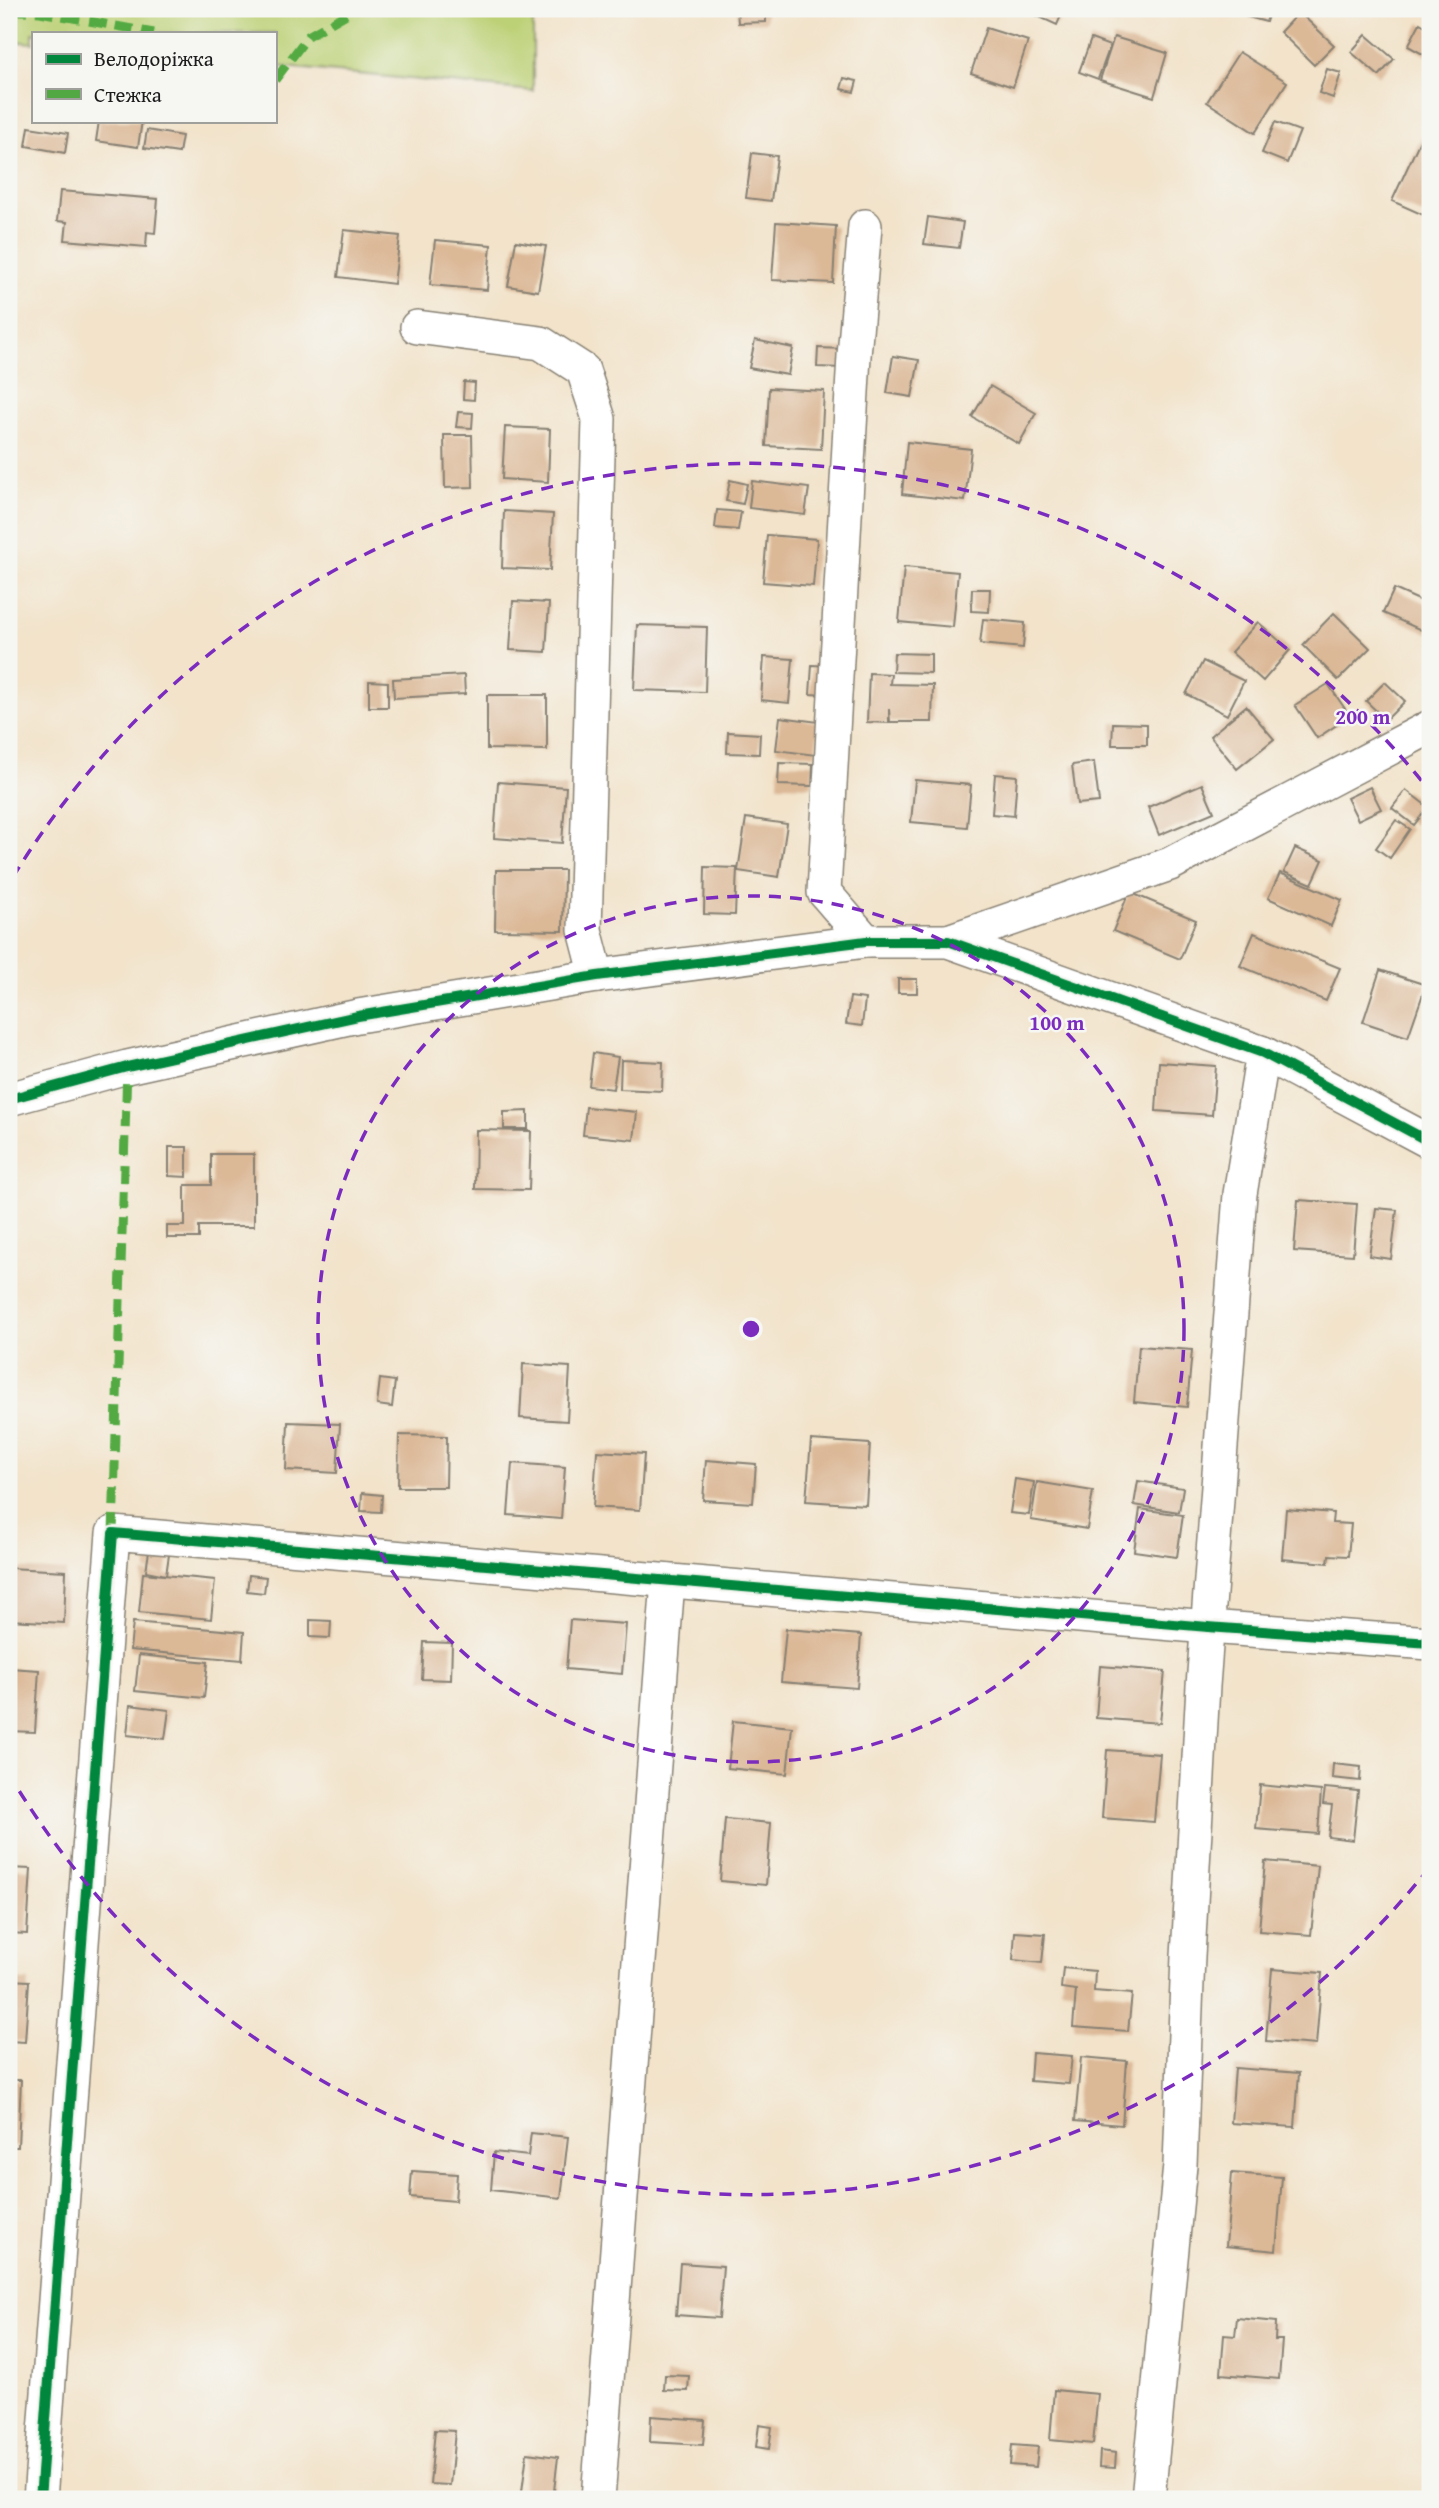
<svg xmlns="http://www.w3.org/2000/svg" width="1439" height="2508" font-family="'Gentium Book Plus',serif">
	<rect width="100%" height="100%" fill="#f6f6f2"/>
	<filter id="ink" filterUnits="userSpaceOnUse"><feTurbulence type="fractalNoise" baseFrequency=".0143" numOctaves="2"/><feDisplacementMap in="SourceGraphic" scale="14" xChannelSelector="R" yChannelSelector="G"/><feConvolveMatrix kernelMatrix="1 2 1 2 8 2 1 2 1" color-interpolation-filters="sRGB"/></filter>
	<filter id="wash" filterUnits="userSpaceOnUse"><feTurbulence type="fractalNoise" baseFrequency=".00686" numOctaves="4" result="noise"/><feDisplacementMap in="SourceGraphic" scale="28" xChannelSelector="R" yChannelSelector="G"/><feGaussianBlur stdDeviation="1.57" result="paint"/><feColorMatrix in="noise" values="0 0 0 0 0 0 0 0 0 0 0 0 0 0 0 0 0 1.4 0 .05"/><feComposite in="paint" operator="in"/></filter>
	<g filter="url(#wash)">
		<rect width="100%" height="100%" fill="#f2e3ca"/>
		<path fill="#bcd074" stroke="#6c7648" stroke-width="2" d="M9,9h524v82l-258,-25v-33h-242v10l-24,-2z"/>
		<g id="blocks">
			<g fill="#dbb896">
				<path d="M737,9h29v13l-28,1z"/>
				<path d="M1036,9h28l-7,16 -24,-11z"/>
				<path d="M1248,9h22l-4,13 -21,-6z"/>
				<path d="M1299,12l35,33 -20,20 -34,-33z"/>
				<path d="M1420,23l10,6v29l-22,-12z"/>
				<path d="M986,28l42,13 -15,46 -42,-14z"/>
				<path d="M1366,35l28,24 -15,17 -28,-24z"/>
				<path d="M1114,37l53,16 -13,44 -54,-17z"/>
				<path d="M1091,39l19,7 -12,33 -19,-7z"/>
				<path d="M1239,52l48,30 -32,51 -48,-31z"/>
				<path d="M1327,69l14,4 -8,25 -14,-5z"/>
				<path d="M844,78l13,3 -3,11 -13,-3z"/>
				<path d="M99,121h43l-4,26 -42,-6z"/>
				<path d="M1275,122l25,9 -13,32 -25,-10z"/>
				<path d="M29,127l39,6 -3,20 -39,-7z"/>
				<path d="M147,130l35,6 -3,17 -35,-5z"/>
				<path d="M1422,136l8,3v79l-38,-17z"/>
				<path d="M752,153l25,3 -6,45 -25,-3z"/>
				<path d="M60,191l98,8 -3,34 -8,-1 -1,15 -81,-7 2,-18 -10,-1z"/>
				<path d="M928,217l35,5 -4,26 -35,-4z"/>
				<path d="M776,222l60,4 -3,57 -61,-3z"/>
				<path d="M344,230l56,6 -6,48 -56,-7z"/>
				<path d="M435,240l56,5 -4,45 -57,-5z"/>
				<path d="M516,241l30,5 -8,45 -30,-5z"/>
				<path d="M755,340l38,8 -5,27 -39,-7z"/>
				<path d="M818,348l26,1v19l-27,-1z"/>
				<path d="M893,356l26,4 -7,37 -25,-4z"/>
				<path d="M464,382l11,1 -1,17 -11,-1z"/>
				<path d="M990,386l46,27 -17,31 -47,-27z"/>
				<path d="M769,388l55,3 -3,58 -55,-3z"/>
				<path d="M458,412l15,1 -1,15 -16,-1z"/>
				<path d="M505,427l45,2 -2,53 -46,-3z"/>
				<path d="M444,435h28l1,52 -28,1z"/>
				<path d="M907,442l64,7 -6,52 -63,-7z"/>
				<path d="M730,480l17,4 -4,20 -17,-3z"/>
				<path d="M752,481l57,7 -4,27 -56,-7z"/>
				<path d="M717,510l24,2 -3,18 -23,-2z"/>
				<path d="M504,511l49,3 -3,56 -48,-2z"/>
				<path d="M767,535l50,4 -4,47 -50,-4z"/>
				<path d="M904,567l54,5 -5,55 -54,-5z"/>
				<path d="M972,589h18l-1,23 -18,-1z"/>
				<path d="M1394,589l36,16v29l-47,-21z"/>
				<path d="M513,601l36,2 -3,49 -36,-2z"/>
				<path d="M1334,613l36,35 -32,32 -35,-35z"/>
				<path d="M983,619l42,4 -2,25 -43,-4z"/>
				<path d="M1258,622l32,28 -27,31 -32,-29z"/>
				<path d="M637,625l70,2 -2,65 -71,-2z"/>
				<path d="M894,653l37,1v19l-38,-1z"/>
				<path d="M764,657l29,2 -4,44 -28,-3z"/>
				<path d="M1203,661l41,20 -17,34 -41,-21z"/>
				<path d="M812,665l17,1 -2,29 -17,-1z"/>
				<path d="M869,673l22,1 -1,10 43,1 -1,37h-42l-1,-13v14l-22,-1z"/>
				<path d="M464,675l1,19 -71,4 -1,-19z"/>
				<path d="M369,681l19,1v25h-19z"/>
				<path d="M1385,682l20,19 -19,19 -20,-19z"/>
				<path d="M1328,684l22,32 -33,22 -22,-33z"/>
				<path d="M487,695h60v55l-60,-1z"/>
				<path d="M1246,706l28,33 -37,30 -27,-33z"/>
				<path d="M780,717l39,5 -4,33 -39,-5z"/>
				<path d="M1113,723l34,1v21h-35z"/>
				<path d="M728,732l32,2 -1,20 -32,-1z"/>
				<path d="M1094,762l5,40 -22,2 -5,-39z"/>
				<path d="M779,763l34,1 -1,22 -34,-1z"/>
				<path d="M995,774l22,2 -3,40 -22,-2z"/>
				<path d="M915,780l56,5 -4,42 -56,-5z"/>
				<path d="M498,782l68,5 -4,56 -68,-5z"/>
				<path d="M1202,784l12,28 -55,23 -11,-28z"/>
				<path d="M1370,787l11,22 -23,11 -11,-22z"/>
				<path d="M1406,790l22,17 -14,18 -22,-17z"/>
				<path d="M746,818l41,6 -8,53 -41,-6z"/>
				<path d="M1396,820l14,9 -20,29 -14,-10z"/>
				<path d="M1295,848l28,12 -11,24 -28,-12z"/>
				<path d="M705,867l32,1 -2,47 -31,-1z"/>
				<path d="M496,870h68l-1,61 -68,-1z"/>
				<path d="M1280,873l62,27 -11,26 -63,-28z"/>
				<path d="M1129,892l67,28 -16,39 -67,-28z"/>
				<path d="M1254,933l86,35 -14,33 -86,-35z"/>
				<path d="M1380,970l46,15 -18,52 -45,-15z"/>
				<rect x="898" y="979" width="19" height="14"/>
				<path d="M850,997l15,2 -3,27 -16,-2z"/>
				<path d="M593,1053l25,4 -5,32 -24,-3z"/>
				<path d="M621,1060l42,2 -1,29 -42,-2z"/>
				<path d="M1159,1062l57,4 -4,49 -56,-4z"/>
				<path d="M586,1107l51,5 -3,28 -51,-5z"/>
				<path d="M528,1111v18h-24v-17z"/>
				<path d="M476,1130l55,1 -2,59 -54,-1z"/>
				<path d="M169,1147h18v30l-18,-1z"/>
				<path d="M211,1154h43v72h-55v12h-32v-12h18v-41h26z"/>
				<path d="M1298,1200l59,4 -4,51 -59,-4z"/>
				<path d="M1376,1208l21,2 -6,49 -22,-3z"/>
				<path d="M1139,1346l53,4 -5,57 -53,-5z"/>
				<path d="M523,1364l47,3 -3,54 -47,-3z"/>
				<path d="M380,1379l15,2 -3,26 -15,-2z"/>
				<path d="M288,1422l52,2 -3,49 -51,-3z"/>
				<path d="M399,1435l48,1 -1,51h-48z"/>
				<path d="M811,1440l59,4 -4,61 -60,-4z"/>
				<path d="M597,1451l47,3 -4,56 -47,-3z"/>
				<path d="M706,1460l50,4 -3,39 -50,-3z"/>
				<path d="M512,1463l53,4 -4,52 -53,-4z"/>
				<path d="M1015,1479l19,3 -5,33 -19,-2z"/>
				<path d="M1138,1481l45,7 -4,24 -45,-7z"/>
				<path d="M1037,1482l56,9 -6,38 -56,-9z"/>
				<path d="M362,1493l20,2 -1,17 -20,-1z"/>
				<path d="M1140,1509l43,6 -6,42 -43,-6z"/>
				<path d="M1286,1509l47,4 -1,10 19,1 -3,32 -19,-1 -1,8 -46,-4z"/>
				<path d="M150,1545l20,3 -4,27 -20,-4z"/>
				<path d="M9,1568l57,3 -2,52 -55,-3z"/>
				<path d="M143,1573l72,7 -4,39 -72,-7z"/>
				<path d="M249,1575l17,2 -2,16 -17,-2z"/>
				<path d="M310,1620l21,1 -1,17 -20,-1z"/>
				<path d="M570,1620l56,4 -4,50 -56,-5z"/>
				<path d="M133,1622l111,10 -2,28 -112,-10z"/>
				<path d="M786,1629l75,6 -4,53 -76,-6z"/>
				<path d="M424,1642l28,1 -1,37 -29,-1z"/>
				<path d="M139,1655l69,7 -4,36 -69,-7z"/>
				<path d="M1100,1666l65,5 -5,52 -64,-5z"/>
				<path d="M9,1668l30,2 -4,62 -26,-1z"/>
				<path d="M130,1705l39,5 -4,29 -38,-4z"/>
				<path d="M733,1721l59,6 -5,47 -59,-6z"/>
				<path d="M1107,1750l53,4 -6,68 -52,-4z"/>
				<path d="M1333,1764l28,3 -1,14 -28,-3z"/>
				<path d="M1260,1785l61,6 -3,43 -62,-5z"/>
				<path d="M1325,1788l33,3 -5,49 -25,-3 4,-32 -9,-1z"/>
				<path d="M725,1819l46,4 -5,62 -46,-4z"/>
				<path d="M1265,1861l53,5 -7,69 -52,-4z"/>
				<path d="M9,1868l22,1 -4,65 -18,-1z"/>
				<path d="M1015,1932l30,2 -3,29 -29,-3z"/>
				<path d="M1063,1968l32,3 -1,20 38,3 -4,37 -55,-4 3,-37 -15,-2z"/>
				<path d="M1272,1969l50,4 -6,72 -50,-4z"/>
				<path d="M9,1980l20,1 -4,61 -16,-1z"/>
				<path d="M1032,2053l40,3 -3,28 -39,-3z"/>
				<path d="M1081,2057l46,4 -5,64 -47,-4z"/>
				<path d="M1235,2068l64,5 -4,54 -64,-4z"/>
				<path d="M9,2080h12l-3,67h-9z"/>
				<path d="M531,2133l37,4 -7,61 -70,-8 3,-38 34,4z"/>
				<path d="M412,2171l45,3 -2,27 -45,-4z"/>
				<path d="M1232,2173l50,4 -6,74 -50,-5z"/>
				<path d="M680,2263l43,3 -4,52 -43,-3z"/>
				<path d="M1237,2318l39,4 -1,18h7l-3,39 -58,-5 3,-39 11,1z"/>
				<path d="M665,2375l24,1 -1,15 -24,-1z"/>
				<path d="M1054,2390l44,4 -5,50 -43,-4z"/>
				<path d="M651,2416l54,4 -2,25 -53,-3z"/>
				<path d="M759,2425l13,2 -3,22 -13,-2z"/>
				<path d="M435,2430l20,1 -5,54 -20,-1z"/>
				<path d="M1012,2445l26,2 -2,20 -26,-2z"/>
				<path d="M1100,2451l16,2 -1,15 -16,-1z"/>
				<path d="M527,2453l31,4 -5,42h-32z"/>
			</g>
		</g>
	</g>
	<g filter="url(#ink)">
		<use href="#blocks" fill-opacity="0" stroke="#878073" stroke-width="2"/>
		<g fill="none" stroke-linecap="round" stroke-linejoin="round">
			<defs>
				<g id="minor">
					<path d="M865,226l-11,130 -30,536 42,49"/>
					<path d="M417,327l124,16 42,27 16,49 -14,511 12,46"/>
					<path d="M948,941l222,-77 260,-137"/>
					<path d="M9,1099l118,-32 231,-51 239,-40 269,-35h82l315,112 167,89"/>
					<path d="M40,2499l73,-966 1095,94 222,16"/>
					<path d="M598,2499l70,-918"/>
					<path d="M1148,2499l32,-334 8,-209 15,-270 37,-492 23,-141"/>
				</g>
			</defs>
			<use href="#minor" stroke="#878073" stroke-width="36"/>
			<use href="#minor" stroke="#fff" stroke-width="33"/>
			<g stroke="#52a943" stroke-width="9" stroke-dasharray="18 9" stroke-linecap="butt">
				<path d="M9,10l31,2 114,21"/>
				<path d="M275,80l33,-44 47,-27"/>
				<path d="M113,1533l14,-466"/>
			</g>
			<defs>
				<g id="cycleway">
					<path d="M9,1099l118,-32 231,-51 239,-40 269,-35h82l315,112 167,89"/>
					<path d="M40,2499l73,-966 1095,94 222,16"/>
				</g>
			</defs>
			<use href="#cycleway" stroke="#f6f6f2" stroke-width="15"/>
			<use href="#cycleway" stroke="#00873e" stroke-width="10"/>
		</g>
	</g>
	<g fill="none" stroke="#7b2cbf" stroke-width="3.5" stroke-dasharray="12 9">
		<circle cx="751" cy="1329" r="433"/>
		<path d="M1429 1868A866 866 0 0 1 13 1781M13 877A866 866 0 0 1 1429 790"/>
	</g>
	<circle cx="751" cy="1329" r="10" fill="#7b2cbf" stroke="#f6f6f2" stroke-width="3.5"/>
	<g font-size="21" text-anchor="middle" font-weight="bold" fill="#7b2cbf" stroke="#f6f6f2" stroke-width="5" stroke-linejoin="round" paint-order="stroke">
		<text x="1363" y="724">200 m</text>
		<text x="1057" y="1030">100 m</text>
	</g>
	<rect width="1439" height="2508" fill="none" stroke="#f6f6f2" stroke-width="35"/>
	<rect x="32" y="32" width="245" height="91" fill="#f6f6f2" stroke="#9f9f9c" stroke-width="2"/>
	<rect x="46" y="54" width="35" height="10" fill="#00873e" stroke="#9f9f9c" stroke-width="2"/>
	<text x="94" y="66" font-size="21" fill="#1c1c1c">Велодоріжка</text>
	<rect x="46" y="89" width="35" height="10" fill="#52a943" stroke="#9f9f9c" stroke-width="2"/>
	<text x="94" y="102" font-size="21" fill="#1c1c1c">Стежка</text>
</svg>
